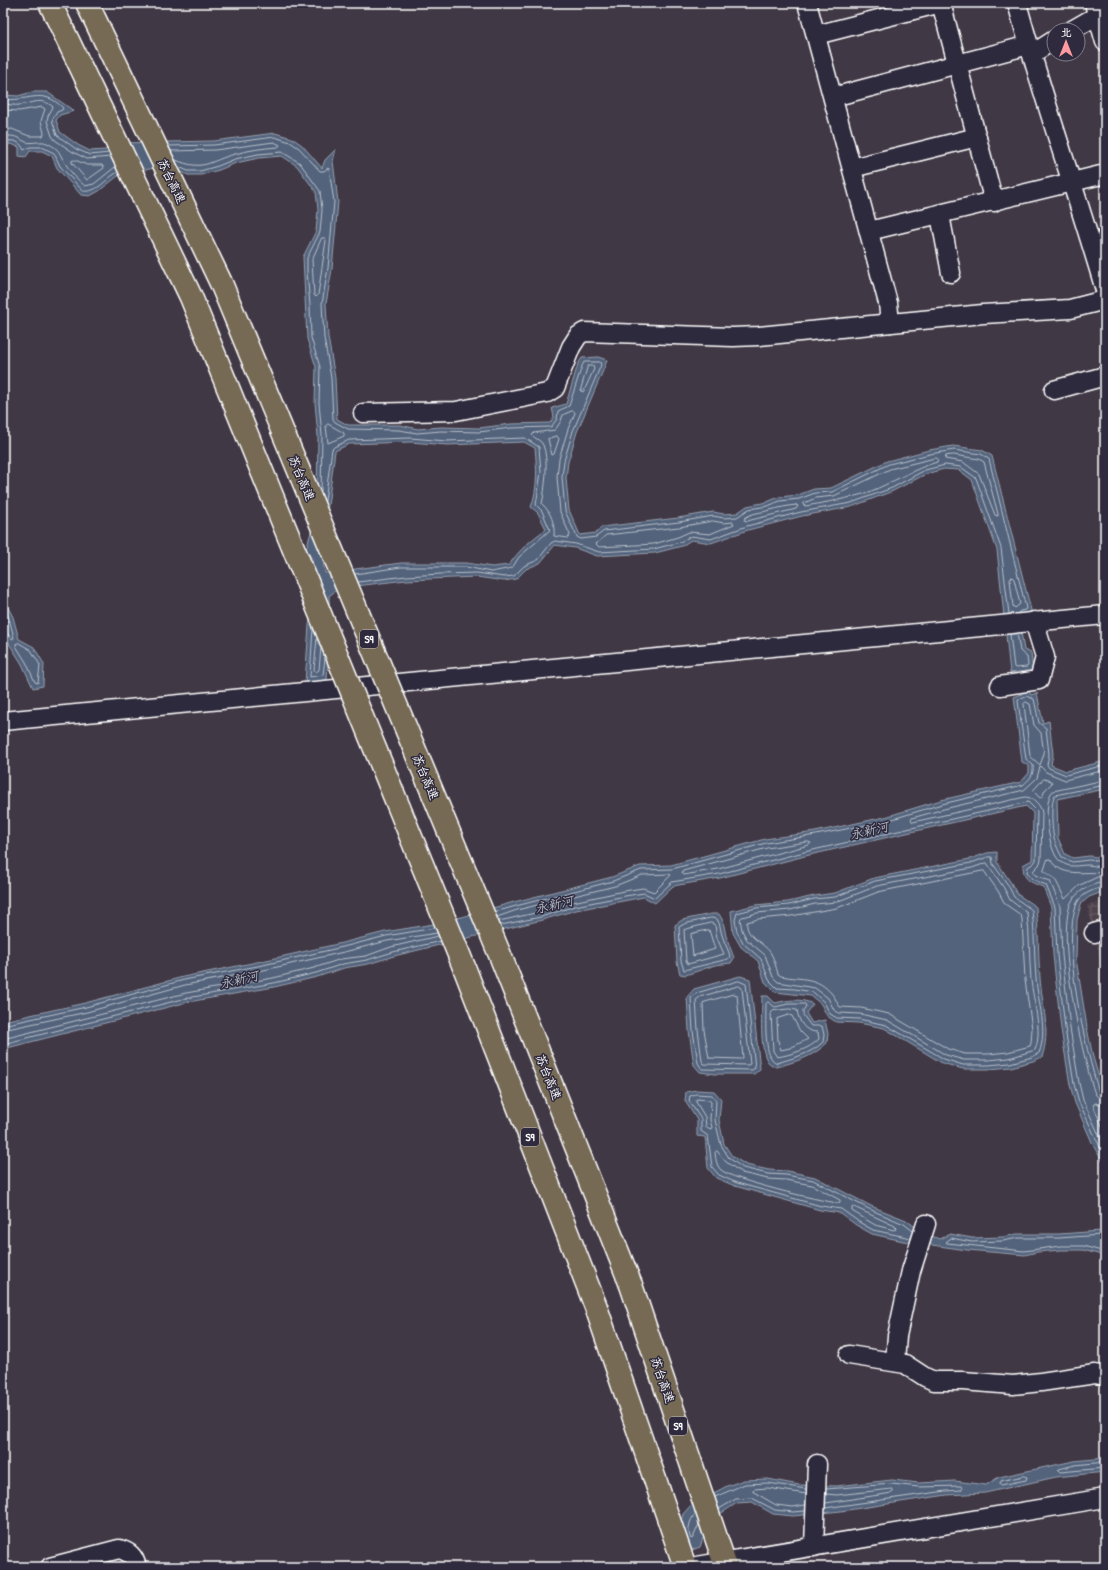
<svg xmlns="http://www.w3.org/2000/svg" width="1108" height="1570" font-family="'Patrick Hand','LXGW WenKai TC',sans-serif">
	<defs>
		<pattern id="industrial-grid" width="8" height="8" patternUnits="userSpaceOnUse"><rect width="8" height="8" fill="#4e424b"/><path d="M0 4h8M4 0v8" fill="none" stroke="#695e66"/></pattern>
	</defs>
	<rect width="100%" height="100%" fill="#413845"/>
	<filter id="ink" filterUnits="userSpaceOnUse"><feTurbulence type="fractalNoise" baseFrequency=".025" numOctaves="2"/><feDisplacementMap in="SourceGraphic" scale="8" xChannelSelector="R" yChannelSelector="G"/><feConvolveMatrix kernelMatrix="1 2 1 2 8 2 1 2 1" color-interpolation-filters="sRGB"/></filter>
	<g filter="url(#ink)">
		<path fill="url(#industrial-grid)" d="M1105,900v78l-18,-73z"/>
		<g fill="#52637c" stroke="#97a1b0" fill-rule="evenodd">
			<path d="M32,92h15l27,19 -14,4 -4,5 4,12 18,13 12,6 15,-1 15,-7 94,-2 61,-8 17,5 10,7 20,23 3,-8 11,-11 -3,12 5,41 -6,67 -6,35 2,33 7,41 2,41 11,6h52l18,4 23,-2 38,1 32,-4 39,-1 4,-6 -2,-9 14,-4 12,-40 4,-6 16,-1 9,3 -2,6 -28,66 -9,30 -2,16 3,32 11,25 16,-2 5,-6 77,-9 35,-6 11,2 13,-1 10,-7 20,-4 12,-5 19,-2 16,-6 17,-1 56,-27 42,-11 24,-4 29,4 10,6 40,158 -11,1v17l3,18 7,3 2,17 -23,3 -13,-123 -25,-70 -13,-10 -15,-1 -18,5 -33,17 -42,16 -49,9 -54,14 -37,13 -20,-3 -9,6 -27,7 -58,3 -22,-8 -20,-3 -15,18 -14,6 -10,10 -12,2 -27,-4 -71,3 -67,8 -10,8 1,31 -3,53 -22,3 4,-58 5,-27 -2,-39 -6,-10 8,-27 3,-27 1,-59 -3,-33 1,-36 -9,-28 -4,-82 13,-26 2,-21 -2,-18 -19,-26 -15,-10 -23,2 -23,5 -17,7 -18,5h-13l-17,-7h-17l-36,8 -19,15 -9,5 -9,-1 -24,-27 -5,-12 -10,-5h-12l-4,6 -7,-1v-9l-9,-3 -7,2v-53l2,2 13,1zM410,442l37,3 77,-3 11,6c2,20 3,40 -4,59l7,6 8,16c-14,10 -27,21 -37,36l-17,2 -25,-4h-66l-76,10 -3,-18 -1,-24 7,-25 7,-55 14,-7z"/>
			<path d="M3,598l10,19 6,22 15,8 10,17 -1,22 -10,2 -11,-24 -19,-30z"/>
			<path d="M1023,689h5l3,6 6,-2 6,30 6,-2 4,33 -2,11 15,6 39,-10v28l-48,10 1,39 7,16 8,4 16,-2 16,2v33l-16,6 -8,7 -4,16 -1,39 12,74 5,24 12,41v82l-1,-16 -10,-17 -19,-44 -5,-18 -9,-56 -8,-74 -2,-48 -8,-20c-13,-5 -20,-7 -20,-22l9,-5 1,-47 -7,-7 -221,50 -85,22 -47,8 -18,17 -11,-6 -68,13 -34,10 -148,36 -26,8 -24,4 -27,9 -43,10 -86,15 -185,47v-28l82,-18 98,-26 79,-16 80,-18 43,-11 55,-9 74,-21 98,-25 28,-11 31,-1 94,-26 50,-7 70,-15 56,-17 80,-18 8,-9v-7l-7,-4 -8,-65 8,-3z"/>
			<path d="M997,852v10l14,21 6,11 19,13c3,24 2,47 4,71 2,26 11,53 2,79l-9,4 -22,6 -22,2h-26l-21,-6 -58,-35 -25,-5 -23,-1 -9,-6 -6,-12 -10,-8 -36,-4 -10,-10 -7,-21 -17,-14 -8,-14 -2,-22 24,-6 33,-3 26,-6 21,-3 39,-15 96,-19 17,-6z"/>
			<path d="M711,914h8l4,7 3,15 8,22 -3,5 -16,2 -29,10 -6,-1 -3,-12 -2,-37 7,-5z"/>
			<path d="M740,976l10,3 10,90 -6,5h-39l-15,-2 -6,-7 -5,-34 -2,-34 7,-8z"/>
			<path d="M762,996h6l7,7c13,-3 26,-5 38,1l-7,9 6,10 13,-3 3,14 -1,9c-14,14 -32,19 -51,24 -2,-1 -6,-3 -8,-5 -9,-13 -6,-50 -6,-66z"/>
			<path d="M696,1090l18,1 7,8 -2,21 5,24 8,12 14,9 23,5 18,1 28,6 56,29 35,14 16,12 17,7 11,-5 22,4 31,-1 14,-3h42l42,-3 4,-5v30l-22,-6h-22l-24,2 -12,3 -58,-5 -64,-9 -31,-7 -16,-9 -16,-12 -20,-3 -85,-24 -19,-8 -8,-10 -3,-31 -8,-1v-16l-12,-19 1,-9z"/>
			<path d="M1105,1458v14l-49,5 -71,16 -38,2 -106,16 -48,5 -20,-2 -21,-12 -15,1 -17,11 -13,14 -7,19 -8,3 -10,-3 -3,-17 4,-16 8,-9 36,-19 17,-6 24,-1 31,6 37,1 56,-6 27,3 36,-2 31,4 13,-8 75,-16z"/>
		</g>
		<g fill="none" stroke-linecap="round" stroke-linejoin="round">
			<g stroke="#bac1cb" stroke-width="1">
				<path d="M3,99c24,4 39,-13 60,9l-1,2 -5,2 -5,8 5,15 19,14 14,6 19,-2"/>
				<path d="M3,104c5,0 11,2 17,1 13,-2 22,-8 33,2l-5,9 -1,5 5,15 3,4 18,12 14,7 24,-2"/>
				<path d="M3,110l16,1 23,-4 3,2 -4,12 3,12 -1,3h-14l-17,-7 -9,1"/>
				<path d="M3,137c12,-3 14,1 23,5 6,2 15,-2 21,1 14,7 11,9 18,20 5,9 13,17 20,23l9,-2 21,-17"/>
				<path d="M3,142c10,-3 17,-1 21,8l6,-3h12l12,6 6,13 23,25c15,2 23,-13 35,-19"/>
				<path d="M169,146l45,-1 61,-8 15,5 9,6 21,23h4l4,-3 1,1 5,33 -6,66 -6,36 2,34 7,40 2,41 2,3 13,7 51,1 18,3 24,-2 38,1 32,-4 40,-1 6,-8 1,-8 11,-5 13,-40 2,-4h16l1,3 -28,66 -9,30 -2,16 3,34 12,26 4,2 15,-2 8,-6 75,-9 34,-6 11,2 13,-1 12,-8 19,-3 12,-5 19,-2 16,-6 17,-1 57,-28 41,-10 24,-4 27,4 8,5 37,149 -1,2 -5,1 -2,2"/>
				<path d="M171,151l44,-1 59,-8 6,3 -2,2c-15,1 -29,3 -43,7 -26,7 -31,18 -59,6"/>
				<path d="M75,160l12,5h15l2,3 -17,12 -15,-17v-2z"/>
				<path d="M179,167l9,4h12l18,-5 17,-7 23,-5 24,-2 18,11 20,28 2,19 -2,22 -13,26v14l3,33 1,33 9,29 -1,36 3,33 -1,57"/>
				<path d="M322,238h3l1,2 -8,55 -2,2 -2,-2 -2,-35z"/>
				<path d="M588,366h5l1,3 -10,22 -2,1 -1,-3z"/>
				<path d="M572,411h2l1,2 -7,16 -9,30 -2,18 3,35 10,23 -2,3 -14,-2c1,-12 -3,-24 -12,-32 3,-14 7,-46 1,-59 -2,-5 -8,-6 -11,-10l2,-2 21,-3 6,-9 2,-6z"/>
				<path d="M328,424l16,9v3l-16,7 -2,-17z"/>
				<path d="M557,436l2,3 -5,15 -2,1 -4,-16z"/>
				<path d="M954,455l25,4 5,3 14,52v2l-3,-1 -16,-41 -16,-12 -18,-3 1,-3z"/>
				<path d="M936,458l2,1 -1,3c-24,7 -45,21 -68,30 -21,7 -42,10 -63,14l-3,-1 1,-2 12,-5 18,-2 56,-27z"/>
				<path d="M325,501l7,-52 2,-2 15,-7 61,-2 37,3 78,-3 14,9 2,25 -5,33 6,6 8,19 -31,27 -7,11 -21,4 -25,-5h-65l-46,7"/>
				<path d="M796,505l2,1 -2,3 -49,12 -3,-1 1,-2c8,-6 16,-5 25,-8 9,-2 16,-4 26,-5z"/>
				<path d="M713,521l11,2 9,-1 1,2 -24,10 -21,-2 -11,5 -24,7 -55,3 -3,-3 10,-9 73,-8z"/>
				<path d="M1012,577l2,2 6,25 -5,4 -2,-2 -3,-26z"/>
				<path d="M358,582l48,-6 35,-2 36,-1 27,4 10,-1 10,-10 14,-6 13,-17 4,-2 21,3 23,8 55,-3 26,-7 11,-6 20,3 36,-13 54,-14 50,-9 41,-15 33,-18 20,-5 16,2 15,11 25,70 8,66"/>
				<path d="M3,606l6,12 5,20 -2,1 -5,-6 -4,-1"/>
				<path d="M313,628l-3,49 13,-2 2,-17"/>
				<path d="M1010,634l4,33 1,1 12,-1 1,-2 -1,-8 -7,-6 -3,-18"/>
				<path d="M317,638l-3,32 2,2 3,-2 2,-23"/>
				<path d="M19,643l12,7 9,15 -2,18 -3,-1 -9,-20 -10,-16v-2z"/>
				<path d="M1026,702l4,2 4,21 7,8 3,21 -4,11 -10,-9 -6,-52z"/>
				<path d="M1105,770l-40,10 -19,-8 -6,-6 -3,12 -13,12 -80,19 -32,9 -1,2 2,2 112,-25c8,0 16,8 17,16l-1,47 -2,5 -6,6 2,4 15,6 10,25 2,49 8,73 9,55 4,17 22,48"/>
				<path d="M1044,779l7,2 1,2 -7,7 -3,7 -2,1 -7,-7z"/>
				<path d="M1105,780l-52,11c-11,9 -5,62 7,70 9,8 18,4 29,4 6,1 11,2 16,2"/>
				<path d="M1105,785l-50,10c-5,6 -3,36 -1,44 2,6 5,13 8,18l10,5 17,-2 16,2"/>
				<path d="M808,842l3,1 -2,2 -91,24 -34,6 -2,-2 1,-2 84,-23z"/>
				<path d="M988,857h4l1,7 15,21 6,12 18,13c3,23 2,46 4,69 2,24 12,51 3,74l-7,4 -22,6 -21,2h-26l-19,-6 -58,-34 -27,-6 -22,-1 -7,-4 -6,-12 -11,-10 -18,-3 -18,-1 -8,-8 -8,-21 -17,-15 -7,-12 -2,-12 2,-7 19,-5 33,-3 25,-6 21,-2 40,-16 96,-18z"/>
				<path d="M1048,859h2c11,19 33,12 50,14l2,2 -22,10 -15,14 -10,-20 -11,-8z"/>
				<path d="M987,863l17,25 6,12 17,13c3,22 2,45 4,67 2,20 12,51 4,70l-26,8 -21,2h-24l-18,-5 -59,-35 -27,-6 -21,-1 -5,-3 -6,-12 -13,-10 -37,-6 -5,-5 -8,-22 -18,-15 -5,-10 -2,-11 2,-2 15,-4 33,-3 25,-6 21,-2 41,-16 95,-18z"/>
				<path d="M984,871l14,20 7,13 16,11 1,4 3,61 7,49 -1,14 -1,3 -22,6 -20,2h-23l-17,-5 -59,-35 -28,-6 -21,-1c-3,-3 -4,-9 -8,-13 -15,-18 -30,-14 -51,-18l-3,-2c-2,-7 -4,-16 -8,-22 -7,-10 -25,-15 -23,-30l11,-3 33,-3 46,-8 41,-16z"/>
				<path d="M1105,882c-11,1 -26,8 -32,17 -20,30 10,160 22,195l4,4 6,1"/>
				<path d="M1105,887c-9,1 -24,7 -28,16 -17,39 9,148 22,189l6,2"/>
				<path d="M495,912l21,-6 97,-25 28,-11 31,-1 94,-26 50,-8 70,-14 56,-17 81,-19c7,-6 11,-10 10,-20l-7,-6 -8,-58 1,-2 7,-3 8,3 5,24 7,5 3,26 -2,11 2,3 17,7 39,-10"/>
				<path d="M497,917l20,-7 98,-24 27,-11 27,-1 2,1 -17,17 -11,-4 -19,3 -51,11 -33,10 -41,9"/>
				<path d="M711,918l6,1c4,6 3,12 6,19 2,7 6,12 7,19l-2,2 -44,11 -3,-9 -2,-34 5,-3z"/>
				<path d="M711,923l4,2 2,13 7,16 -36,10 -2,-3 -2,-31z"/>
				<path d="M501,925l40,-8 34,-11 50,-10 19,-3 11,5 17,-16 47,-8 85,-22 224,-50 9,9 -1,49 -2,3 -6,4 -1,5 5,7 14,6 9,22 2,48 8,73 9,56 5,18 26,56"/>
				<path d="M709,930l6,19 -22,7 -2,-22z"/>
				<path d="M739,981l7,3 9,84 -3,2 -50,-1 -4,-6 -5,-32 -2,-33 6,-5z"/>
				<path d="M739,986l3,2 8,76 -2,1 -44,-1 -2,-3 -4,-31 -2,-30 4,-3z"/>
				<path d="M734,994l3,1 6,63 -2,1 -32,-1 -5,-28 -1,-27z"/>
				<path d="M768,1002l7,5 13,-3h17l1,2 -3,5v4l8,11h11l2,9 -1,7c-12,12 -30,16 -46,21 -2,-1 -4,-2 -5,-4 -8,-9 -6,-42 -6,-55z"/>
				<path d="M789,1009l8,1c2,12 7,22 21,22l1,7c-9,10 -29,16 -42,18l-4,-6 -2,-38 2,-2z"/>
				<path d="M789,1015l3,1 8,15 8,8 -18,9 -9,2 -3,-9 -1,-22z"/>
				<path d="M3,1025l83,-18 98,-27 79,-15 80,-18 43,-11 49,-8"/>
				<path d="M3,1030l84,-18 98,-27 79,-15 80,-18 43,-11 50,-8"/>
				<path d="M3,1039l183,-46 87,-15 41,-10 27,-9 25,-3 25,-9 47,-11"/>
				<path d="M3,1044l184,-46 87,-15 42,-10 27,-9 24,-4 26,-8 48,-11"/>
				<path d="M697,1099l12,1 2,2 -1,18 2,7 -1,2 -5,-2 -1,-10 -9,-15z"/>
				<path d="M1105,1105l-10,-2 -2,2 12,28"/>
				<path d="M717,1151l9,11 16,11 26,6 18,1 26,5 28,15v2l-2,1c-18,-2 -106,-23 -117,-33 -5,-5 -5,-11 -6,-17z"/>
				<path d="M854,1207l41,19 1,3 -2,1 -19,-5 -23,-14v-3z"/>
				<path d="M1105,1232l-4,3 -42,3h-41l-15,3 -31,1 -21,-4 -5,4 1,1 77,8 37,-5h22l22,6"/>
				<path d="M911,1238l-38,-8 -14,-8 -18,-13 -20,-3 -58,-16 -26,-7 -18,-8 -7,-8 -4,-31 -7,-5v-12l-12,-18 1,-5 6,-2 16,1 4,5 -1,20 6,25 8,13 14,10 25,6 18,1 27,5 56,29 35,15 9,7"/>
				<path d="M1105,1462l-30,3 -16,4 -1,1 2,2 45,-4"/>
				<path d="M1025,1476l2,1 -1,3 -25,5 -2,-1 2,-3z"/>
				<path d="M715,1497l30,-13 23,-1 38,6"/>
				<path d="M826,1503l66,-10 2,-2 -2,-2 -55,6 -11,-1"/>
				<path d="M805,1505l-12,2 -17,-2 -24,-14 2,-2 14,-1 38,6"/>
				<path d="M825,1508l121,-17 15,-1 1,-2 -1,-2 -42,1 -27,-3 -66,5"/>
				<path d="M719,1509l17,-10 16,-1 23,12 18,2 12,-1"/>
				<path d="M695,1514c-6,7 -8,17 -4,25l2,-1 6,-14"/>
			</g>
			<defs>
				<g id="minor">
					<path d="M807,3l81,300 2,20"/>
					<path d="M941,3l53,199"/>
					<path d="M1017,3c26,96 60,191 88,287"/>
					<path d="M1094,3l11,39"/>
					<path d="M1072,30l26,-15"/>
					<path d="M816,35l125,-32"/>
					<path d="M1032,54l22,-14"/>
					<path d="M833,97l196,-52"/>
					<path d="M852,168l125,-31"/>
					<path d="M940,215l11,58"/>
					<path d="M869,231l236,-57"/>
					<path d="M1054,390l51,-14"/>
					<path d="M363,413l93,-2 91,-18 8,-5 16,-41 7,-11 6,-4 149,5 26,-1 224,-22 87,-5 35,-9"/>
					<path d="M1000,686l39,-6 6,-23 -11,-36"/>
					<path d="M3,721l1102,-106"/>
					<path d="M1094,933l11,-3"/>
					<path d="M849,1355l56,9 20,13 9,4h29l50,4 28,-3 54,-8 10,2"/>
					<path d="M895,1362l2,-26 14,-65 15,-47"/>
					<path d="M814,1547l3,-83"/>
					<path d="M50,1567l69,-18c11,3 15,7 18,18"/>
					<path d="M691,1567l414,-69"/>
				</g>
				<g id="highway">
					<path d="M464,967l132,340 89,260"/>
					<path d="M631,1285l95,282"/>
				</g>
			</defs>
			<use href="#minor" stroke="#fff" stroke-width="21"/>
			<use href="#highway" stroke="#fff" stroke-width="25"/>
			<use href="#minor" stroke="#2f2a3d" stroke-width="18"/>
			<use href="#highway" stroke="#766a55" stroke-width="22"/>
			<defs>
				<g id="highway-bridge">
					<path d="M50,3l141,294 273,670"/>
					<path d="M87,3l134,280 279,672 131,330"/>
				</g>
			</defs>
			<use href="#highway-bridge" stroke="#fff" stroke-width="25" stroke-linecap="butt"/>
			<use href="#highway-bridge" stroke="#766a55" stroke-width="22"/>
		</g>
	</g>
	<g text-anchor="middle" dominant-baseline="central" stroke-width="3" stroke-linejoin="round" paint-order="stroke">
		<g fill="#2f2a3d" stroke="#c1bfc5" stroke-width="1">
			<rect x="360" y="630" width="18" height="18" rx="3"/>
			<rect x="521" y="1128" width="18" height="18" rx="3"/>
			<rect x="669" y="1417" width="18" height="18" rx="3"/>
		</g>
		<g font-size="11" font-weight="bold" fill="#fff">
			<text x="369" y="639">S9</text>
			<text x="530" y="1137">S9</text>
			<text x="678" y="1426">S9</text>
		</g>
		<g font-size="12" fill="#fff" stroke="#2f2a3d">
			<text transform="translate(172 181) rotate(64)">苏台高速</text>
			<text transform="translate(302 478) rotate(67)">苏台高速</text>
			<text transform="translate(426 777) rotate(67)">苏台高速</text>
			<text transform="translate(549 1077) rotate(68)">苏台高速</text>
			<text transform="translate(663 1380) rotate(71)">苏台高速</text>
		</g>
		<g font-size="13" font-style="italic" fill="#b1b9c4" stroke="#2f2a3d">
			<text transform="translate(869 830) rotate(-13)">永新河</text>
			<text transform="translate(554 904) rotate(-13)">永新河</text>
			<text transform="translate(239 979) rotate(-13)">永新河</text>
		</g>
	</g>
	<rect width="1108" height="1570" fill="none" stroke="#2f2a3d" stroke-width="16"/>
	<rect x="8" y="8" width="1092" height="1554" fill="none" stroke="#fff" stroke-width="1.5" filter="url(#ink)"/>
	<g transform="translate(1066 42)"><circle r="19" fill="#2f2a3d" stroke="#827f8b"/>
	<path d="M0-3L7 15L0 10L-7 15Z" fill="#ff9aa2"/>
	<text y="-6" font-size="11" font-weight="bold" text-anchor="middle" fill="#ffffff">北</text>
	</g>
</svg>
